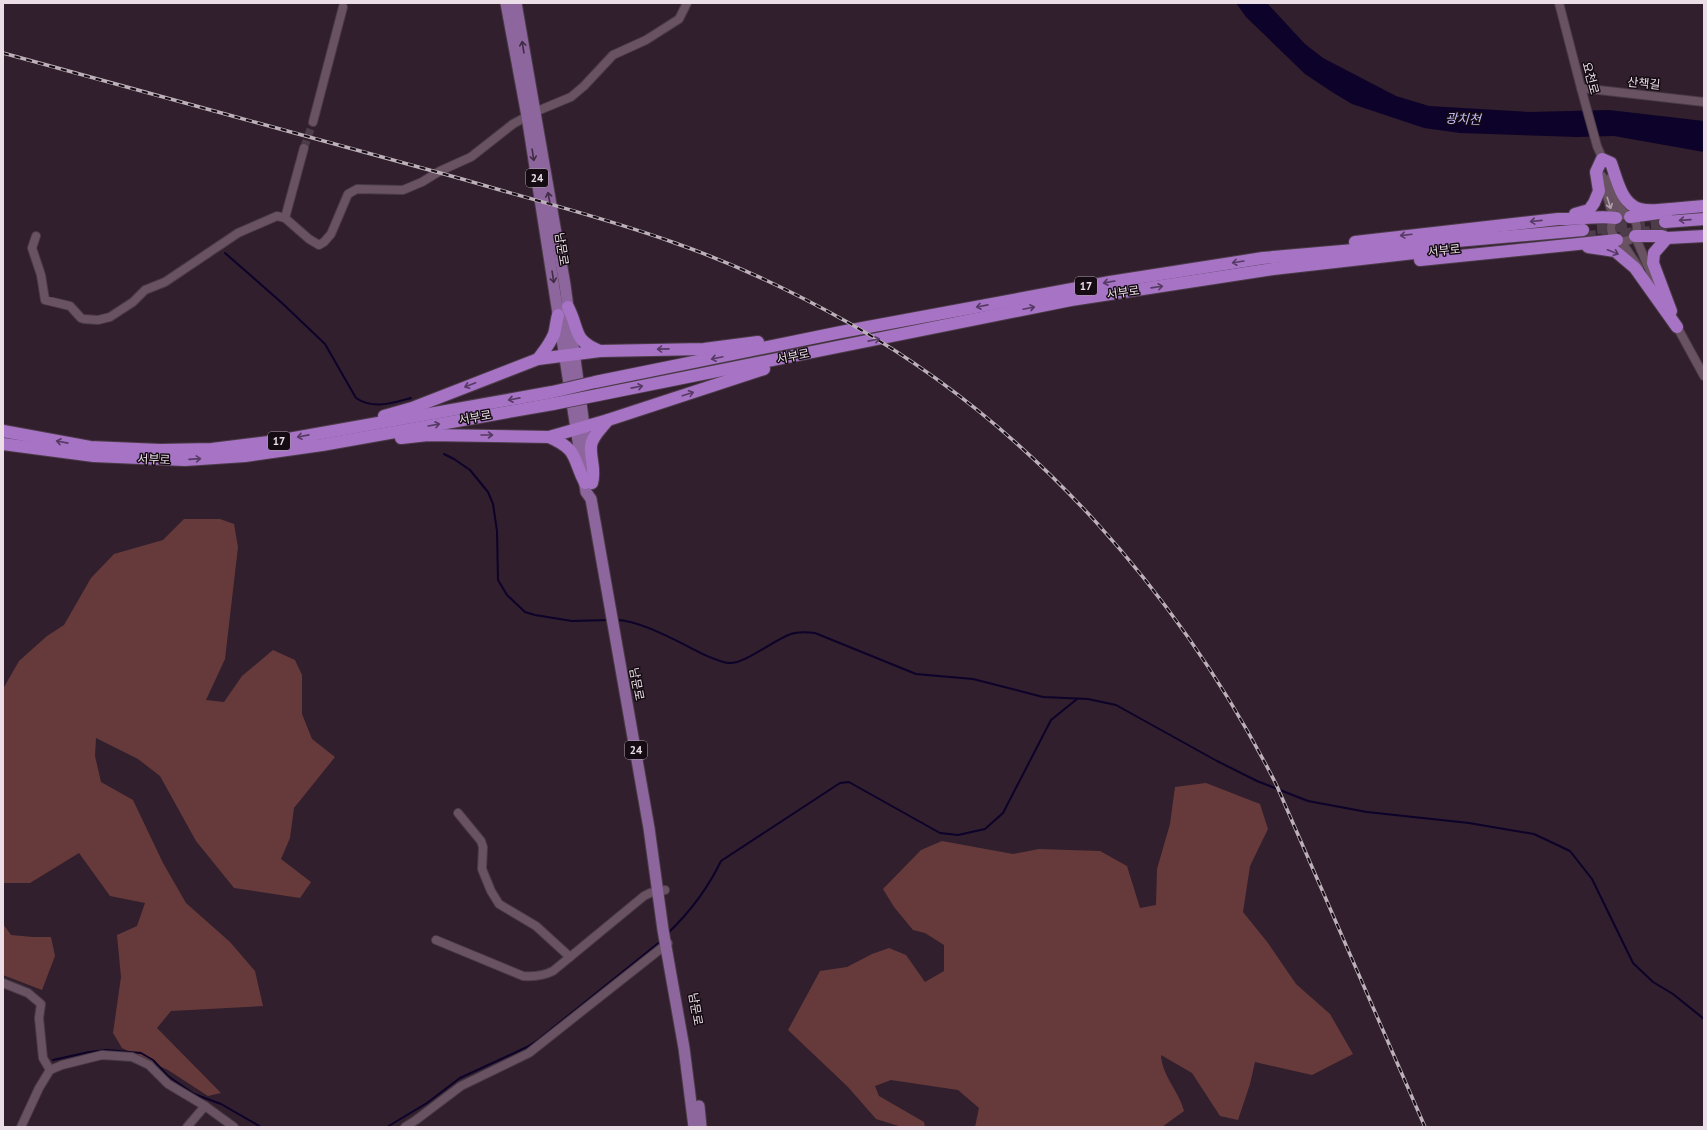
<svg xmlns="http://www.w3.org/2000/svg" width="1707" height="1130" font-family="'PT Sans','Noto Sans KR',sans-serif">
	<rect width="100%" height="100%" fill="#311f2d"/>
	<g fill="#663a3a">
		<path d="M184,519h36l14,5 4,23 -13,112 -19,41 18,2 18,-26 31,-26 22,10 7,15v39l10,25 23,18 -41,51 -4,30 -9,21 30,23 -11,16 -66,-10 -38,-47 -36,-65 -22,-17 -42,-21 -1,18 6,26 32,18 30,63 23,40 44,39 25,29 8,35 -92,5 -14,17 64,65 -13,3 -40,-26 -46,-22 -9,-15 8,-56 -4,-42 20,-9 8,-23 -35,-7 -31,-43 -49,30h-27v-194l16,-28 28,-25 17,-11 27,-47 23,-24 49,-14z"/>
		<path d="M1206,783l54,21 8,25 -18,37 -7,46 25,31 28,41 34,30 23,40 -41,21 -57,-13 -5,22 -12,36 -18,-4 -28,-43 -31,-18c1,21 18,36 23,56l-22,16h-187l4,-19 -21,-18 -67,-10 -16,6 4,10 45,26 1,5h-23l-26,-8 -28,-32 -60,-57 32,-59 27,-4 25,-13 17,-6 17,7 19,27 19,-11v-26l-19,-12 -12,-3 -19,-23 -11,-18 38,-39 21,-9 71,13 26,-5 61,2 27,15 13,42 16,-3 1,-36 13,-45 5,-37z"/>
		<path d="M3,924l8,11 22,2h18l4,19 -13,34 -39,-15z"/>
	</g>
	<path fill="#0d0229" d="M1236,3h31l38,41 18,14 73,38 33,10 101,6 79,-2 95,11v31l-90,-16 -37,1 -117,-4 -36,-5 -72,-24 -20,-12 -27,-18 -59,-57z"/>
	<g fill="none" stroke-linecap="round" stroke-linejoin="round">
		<g stroke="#0d0229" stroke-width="2">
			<path d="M225,253l57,50 43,41 31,54c18,12 36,5 55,0"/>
			<path d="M444,454l10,5 16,11 18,22 5,12 4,27 1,49 9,15 18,17 10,3 37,6 37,-1"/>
			<path d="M615,620c24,-1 67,24 90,35 7,3 16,7 23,8 16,2 47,-24 63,-29 8,-3 16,-2 24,-1l101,41 57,5 70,18 45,2 28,6 101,56 40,20 51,20 59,11 102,11 65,11 36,17 22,28 41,84 20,19 20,12 31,25"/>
			<path d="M668,933c22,-21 40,-45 53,-72l119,-78 9,-1 7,4 84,47 18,2 27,-6 18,-16 48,-93 26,-21"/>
			<path d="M53,1060l36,-8 18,-2 34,3 12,7 15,16 26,18 27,10 40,23"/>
			<path d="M387,1127l40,-24 33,-25 67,-31 11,-7 123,-99"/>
		</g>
		<path stroke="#4d3c49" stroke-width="8" stroke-dasharray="8 4" stroke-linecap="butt" d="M304,148l9,-26"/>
		<g stroke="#4d3c49" stroke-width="12" stroke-dasharray="12 6" stroke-linecap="butt">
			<path d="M1597,228l68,-6"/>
			<path d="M1584,237l83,-6"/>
		</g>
		<defs>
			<g id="minor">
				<path d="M1559,3l22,85 16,58 7,16"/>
				<path d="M1581,88l123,14"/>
				<path d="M313,122l30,-115"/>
				<path d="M1602,176l8,31 6,11"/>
				<path d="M1610,178l8,28 8,9"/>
				<circle cx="1624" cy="228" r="13"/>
				<path d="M285,218l19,-70"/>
				<path d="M36,236l-4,12 9,27 4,25 25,6 11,12 3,1 14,1 12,-3 23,-15 12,-12 20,-8 73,-49 39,-17 8,2 24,21 10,6 5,-3 7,-8 17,-40 9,-5 46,1 19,-8 18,-11 31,-14 42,-33 22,-12 36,-15 13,-11 29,-31 33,-15 33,-21 8,-16"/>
				<path d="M1635,236l20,47"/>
				<path d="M1621,241l18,27"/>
				<path d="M1675,323l29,53"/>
				<path d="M458,813l23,28 2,6 -1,22 9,22 8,13 37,22 34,31"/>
				<path d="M436,940l87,36c11,1 20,0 30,-5l91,-75 6,-3 15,-3"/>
				<path d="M3,983l25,10 13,11 -2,14 4,40 7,12"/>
				<path d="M21,1127l18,-39 11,-18 12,-5 40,-10 30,2 17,8 19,19 37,22"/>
				<path d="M187,1127l18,-21 29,21"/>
				<path d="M405,1127l11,-7 45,-34 68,-33 139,-110"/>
			</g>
			<g id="major">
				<path d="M506,3l21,113 59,376 5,7 58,329 14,102 21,118 10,79"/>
				<path d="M516,3l49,282 23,170"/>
				<path d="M699,1106l2,21"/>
			</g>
			<g id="highway">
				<path d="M1575,214l14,-4 5,-7 5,-12 -3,-19 6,-13 9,4c6,16 10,41 29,46 9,3 22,0 31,0"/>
				<path d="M1630,217l36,-5 5,-3 33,-3"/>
				<path d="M1665,222l39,-3"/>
				<path d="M1635,236h27l5,2 37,-2"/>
				<path d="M1667,238l-13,15 -1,10 18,48"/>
				<path d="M1355,242l203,-23c20,1 39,-4 58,-1"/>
				<path d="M1588,247l27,4 20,17 42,59"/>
				<path d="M1420,260l197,-20"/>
				<path d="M568,307c12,23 4,33 32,44"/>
				<path d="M538,359c6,-8 12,-15 16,-25 2,-6 2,-13 4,-19"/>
				<path d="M595,382l246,-50 269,-50 153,-24 320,-28"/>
				<path d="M598,395l473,-95 202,-31 159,-18"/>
				<path d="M384,416l28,-8 126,-49 62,-8 104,-2 54,-7"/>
				<path d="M3,431l87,16 70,3 52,-1 65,-8 275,-49"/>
				<path d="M549,437c30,13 23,21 36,46"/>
				<path d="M401,438l27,-3 121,2 59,-17 156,-51"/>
				<path d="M3,444l91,12 91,4 60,-4 77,-11 231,-41"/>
				<path d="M592,483c4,-13 -2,-24 -1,-37 1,-10 11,-18 17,-26"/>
			</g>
		</defs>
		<use href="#minor" stroke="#4b3b47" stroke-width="10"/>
		<use href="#major" stroke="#4b3b47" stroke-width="13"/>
		<use href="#highway" stroke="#4b3b47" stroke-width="14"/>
		<use href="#minor" stroke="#695363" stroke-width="8"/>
		<use href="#major" stroke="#8e669e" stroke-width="11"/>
		<use href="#highway" stroke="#a673c5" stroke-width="12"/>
		<defs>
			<path id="rail" d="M3,53c153,43 306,83 459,126 71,21 144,39 213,64 60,21 119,49 174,80 185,104 332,274 427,461l149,343"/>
		</defs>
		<use href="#rail" stroke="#beb0ba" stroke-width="3.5"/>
		<use href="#rail" stroke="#140c12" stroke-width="2" stroke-dasharray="6" stroke-linecap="butt"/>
		<defs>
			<g id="highway-bridge">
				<path d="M552,392l43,-10"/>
				<path d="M553,404l45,-9"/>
			</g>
		</defs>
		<use href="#highway-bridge" stroke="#4b3b47" stroke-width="14" stroke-linecap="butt"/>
		<use href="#highway-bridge" stroke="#a673c5" stroke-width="12"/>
	</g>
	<defs><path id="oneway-shaft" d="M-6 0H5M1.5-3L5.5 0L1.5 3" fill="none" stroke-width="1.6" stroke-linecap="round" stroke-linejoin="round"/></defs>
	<g stroke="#3f2c43">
		<use href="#oneway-shaft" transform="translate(523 47) rotate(-99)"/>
		<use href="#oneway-shaft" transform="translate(533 155) rotate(81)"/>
		<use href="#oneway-shaft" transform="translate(549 198) rotate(-101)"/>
		<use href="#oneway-shaft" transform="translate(553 277) rotate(81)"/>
	</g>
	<use stroke="#b09fac" href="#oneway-shaft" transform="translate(1609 203) rotate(72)"/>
	<g stroke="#563a63">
		<use href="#oneway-shaft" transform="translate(1685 220) rotate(176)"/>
		<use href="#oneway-shaft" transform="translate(1536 221) rotate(174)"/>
		<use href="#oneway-shaft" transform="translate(1406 235) rotate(173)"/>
		<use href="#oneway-shaft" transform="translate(1613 252) rotate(22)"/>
		<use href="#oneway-shaft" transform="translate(1238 262) rotate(171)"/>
		<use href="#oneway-shaft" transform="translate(1109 282) rotate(170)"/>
		<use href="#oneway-shaft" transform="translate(1157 287) rotate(-8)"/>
		<use href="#oneway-shaft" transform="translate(982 306) rotate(169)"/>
		<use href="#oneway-shaft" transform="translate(1029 308) rotate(-12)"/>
		<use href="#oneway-shaft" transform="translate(874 340) rotate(-11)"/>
		<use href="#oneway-shaft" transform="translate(663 349) rotate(179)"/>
		<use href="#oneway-shaft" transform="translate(717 358) rotate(168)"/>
		<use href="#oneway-shaft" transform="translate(470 385) rotate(159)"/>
		<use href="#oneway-shaft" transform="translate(637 387) rotate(-11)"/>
		<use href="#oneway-shaft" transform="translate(688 394) rotate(-18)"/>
		<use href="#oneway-shaft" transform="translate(514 399) rotate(169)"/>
		<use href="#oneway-shaft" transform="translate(434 425) rotate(-10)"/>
		<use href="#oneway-shaft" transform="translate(487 435)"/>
		<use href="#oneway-shaft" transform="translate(303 436) rotate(169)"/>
		<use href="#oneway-shaft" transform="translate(62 442) rotate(-169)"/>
		<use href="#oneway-shaft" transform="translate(195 459) rotate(-4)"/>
	</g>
	<g text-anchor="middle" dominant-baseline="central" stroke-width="3" stroke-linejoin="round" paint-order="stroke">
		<g fill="#140c12" stroke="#aa9fa7" stroke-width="1">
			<rect x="526" y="169" width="22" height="18" rx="3"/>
			<rect x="1075" y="277" width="22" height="18" rx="3"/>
			<rect x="268" y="432" width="22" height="18" rx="3"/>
			<rect x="625" y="741" width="22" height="18" rx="3"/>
		</g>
		<g font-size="11" font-weight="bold" fill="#ebdee7">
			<text x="537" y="178">24</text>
			<text x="1086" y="286">17</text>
			<text x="279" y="441">17</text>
			<text x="636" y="750">24</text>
		</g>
		<g font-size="12" fill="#ebdee7" stroke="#140c12">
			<text transform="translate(1591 78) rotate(75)">요천로</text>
			<text transform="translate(1644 83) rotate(5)">산책길</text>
			<text transform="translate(562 249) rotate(81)">남문로</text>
			<text transform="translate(1444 250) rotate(-6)">서부로</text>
			<text transform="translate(1123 292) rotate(-8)">서부로</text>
			<text transform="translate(793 356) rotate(-11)">서부로</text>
			<text transform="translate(475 417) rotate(-10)">서부로</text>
			<text transform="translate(154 459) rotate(2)">서부로</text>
			<text transform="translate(637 684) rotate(79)">남문로</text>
			<text transform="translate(696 1009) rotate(80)">남문로</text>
		</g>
		<g font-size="13" font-style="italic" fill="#c5bffc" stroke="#140c12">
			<text transform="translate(1463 119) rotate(2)">광치천</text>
		</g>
	</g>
	<rect width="1707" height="1130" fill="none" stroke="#ebdee7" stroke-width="8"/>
</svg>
